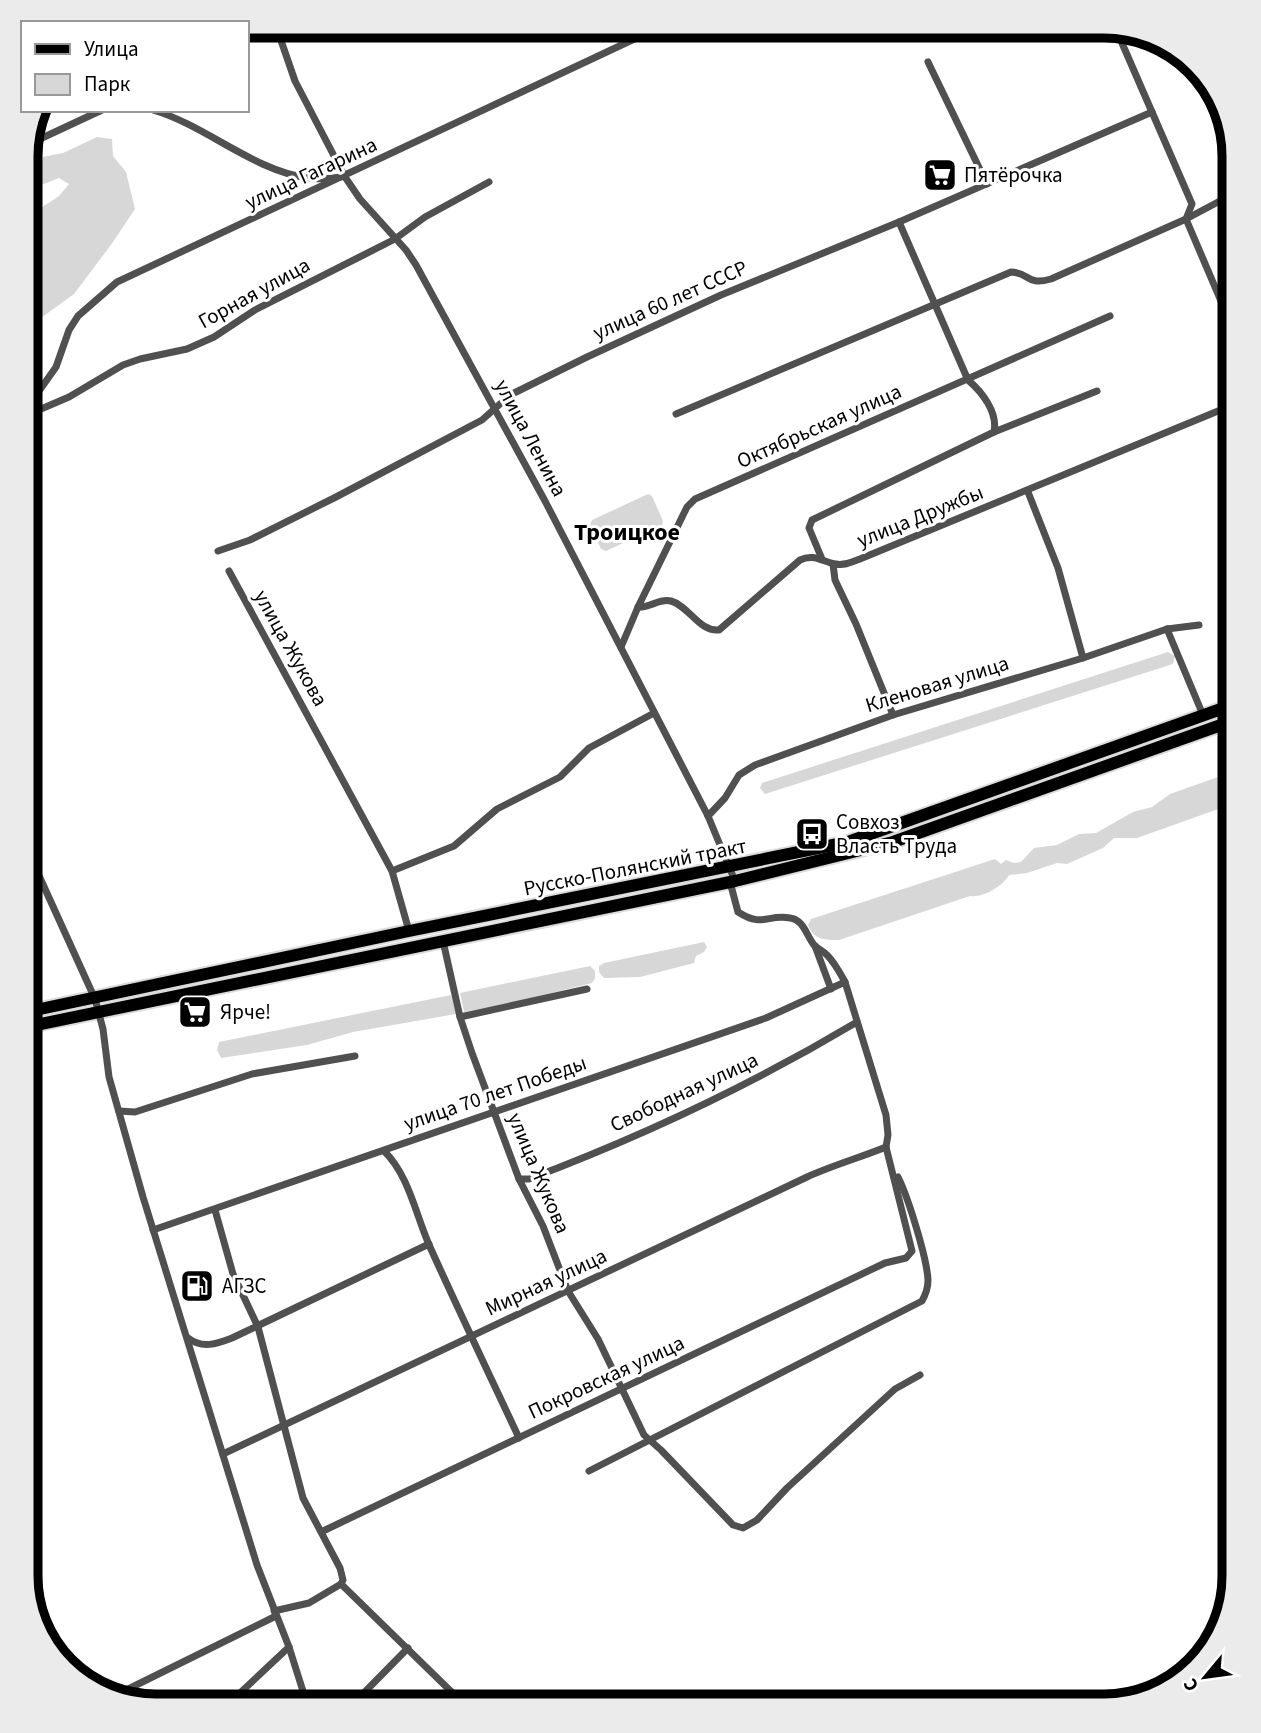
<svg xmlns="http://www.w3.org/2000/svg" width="1261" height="1733" font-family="'Source Sans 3',sans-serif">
	<rect width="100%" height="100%" fill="#fff"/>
	<g fill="#d7d7d7">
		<path d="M97,137l15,2 1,17 13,16 9,37 -22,33 -39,52 -47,34v-111l32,-21 10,-12 -10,-6 -28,11 -4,-3v-19l5,-8 31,-6z"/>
		<path d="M648,494l4,2 11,25 -1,4 -56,26 -5,-2 -11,-24 2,-5z"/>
		<path d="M1168,652l7,4 -2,8 -408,130 -5,-6 2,-5z"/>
		<path d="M1235,771v32l-98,35h-23l-11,10 -36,16 -10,-1 -30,10 -18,2c-6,11 -26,23 -39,21l-131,44c-15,0 -25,0 -31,-15l3,-6 184,-60 6,5 5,-4 8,3 7,-1 13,-14 23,-3 22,-11 17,-1 37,-21 19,-5 18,-13z"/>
		<path d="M704,942l3,5 -3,5 -8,4 -2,7 -54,14 -36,1 -5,-6v-6l5,-3z"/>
		<path d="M590,966l5,5v7l-3,5 -80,20 -48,9 -4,-19z"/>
		<path d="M451,995l5,19 -103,18 -46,13 -86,13 -4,-8 2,-8z"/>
	</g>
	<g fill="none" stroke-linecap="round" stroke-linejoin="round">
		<defs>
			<g id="primary">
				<path d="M26,1012l383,-81 439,-89 387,-138"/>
				<path d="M26,1027l709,-146 158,-39 342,-122"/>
			</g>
		</defs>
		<use href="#primary" stroke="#dbdbdb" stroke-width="16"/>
		<g stroke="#505050" stroke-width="7">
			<path d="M276,26l19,55 50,96 15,22 46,51 10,15 129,236 163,315 27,65"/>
			<path d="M1115,27l77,177 -6,15 49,115"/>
			<path d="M247,29l6,-3"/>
			<path d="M928,62l59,122"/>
			<path d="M153,110c54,16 99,60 155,68 10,2 22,0 33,-1"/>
			<path d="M27,145l75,-35"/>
			<path d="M27,408l29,-41 13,-37 9,-14 39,-34 545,-256"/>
			<path d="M676,414l335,-142c20,1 15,14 40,7l135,-60 49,-26"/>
			<path d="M27,415l42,-18 54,-32 17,-6 47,-10 27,-12 41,-27 140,-71 30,-22 64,-35"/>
			<path d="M994,432l103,-41"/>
			<path d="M1028,492l30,76 25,90"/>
			<path d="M218,551l32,-11 86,-43 146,-77 28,-25 77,-38 134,-62 178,-73 253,-110"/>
			<path d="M822,559l-13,-31 3,-8 182,-88c4,-20 -12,-40 -26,-52l-69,-158"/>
			<path d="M833,564l2,16 21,44 37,91"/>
			<path d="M229,571l163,300 17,60"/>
			<path d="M638,607c12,1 22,-9 33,-6 18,5 28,31 48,29l81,-70c14,-7 22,2 36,4 8,2 16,-2 24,-5l375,-155"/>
			<path d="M1167,629l36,86"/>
			<path d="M621,647l17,-40 49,-100 8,-8 415,-183"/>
			<path d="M708,816l17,-18 14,-23 16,-10 138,-50 190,-57 84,-29 32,-4"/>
			<path d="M26,847l69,152 8,30 6,48 34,120 114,368 32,82 19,60"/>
			<path d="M392,871l62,-25 43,-37 63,-32 29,-29 65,-35"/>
			<path d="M443,941l17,76 12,36 47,126 24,47 25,65 30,48 46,96 17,15 72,75 10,3 14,-8 30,-32 108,-99 25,-14"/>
			<path d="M815,946l16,43"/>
			<path d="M460,1017l127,-28"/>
			<path d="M119,1111l16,1 117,-38 103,-18"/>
			<path d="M384,1151c25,24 32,65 46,96 29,64 59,127 89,191"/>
			<path d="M519,1179h10c114,-43 224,-95 328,-157"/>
			<path d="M215,1210l18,64 25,53 45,171 37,70 3,12 -2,4 126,123"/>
			<path d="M153,1230l613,-212 79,-36"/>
			<path d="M188,1338c14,11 29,6 44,0l197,-94"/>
			<path d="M223,1454l584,-277c26,-12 52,-19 79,-30"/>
			<path d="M589,1471l333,-170c4,-7 6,-14 6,-21 -1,-22 -20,-83 -30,-103"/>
			<path d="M323,1531l562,-268 21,-5 6,-7 -26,-104 2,-12 -2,-20 -41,-133c-5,-9 -10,-19 -18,-27 -4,-4 -9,-6 -13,-10 -8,-10 -10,-25 -24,-27 -23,-4 -27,10 -52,-6l-8,-30"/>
			<path d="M274,1611l35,-8 32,-19"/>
			<path d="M114,1696l162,-80"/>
			<path d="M225,1707l64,-60"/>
			<path d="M350,1707l58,-59"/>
		</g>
		<use href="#primary" stroke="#000" stroke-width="12"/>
	</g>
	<defs>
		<symbol id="supermarket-square" viewBox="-11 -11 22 22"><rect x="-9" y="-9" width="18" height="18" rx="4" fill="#000" stroke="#fff"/><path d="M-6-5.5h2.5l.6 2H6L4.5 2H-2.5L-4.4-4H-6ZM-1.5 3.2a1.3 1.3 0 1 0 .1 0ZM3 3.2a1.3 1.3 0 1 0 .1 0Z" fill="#fff"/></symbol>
		<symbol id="bus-square" viewBox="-11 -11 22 22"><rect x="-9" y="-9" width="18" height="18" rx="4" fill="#000" stroke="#fff"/><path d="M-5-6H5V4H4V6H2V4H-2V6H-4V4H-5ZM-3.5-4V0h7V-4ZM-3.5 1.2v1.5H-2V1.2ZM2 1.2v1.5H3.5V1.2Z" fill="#fff"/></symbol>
		<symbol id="fuel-square" viewBox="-11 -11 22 22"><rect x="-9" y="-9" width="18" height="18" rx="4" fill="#000" stroke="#fff"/><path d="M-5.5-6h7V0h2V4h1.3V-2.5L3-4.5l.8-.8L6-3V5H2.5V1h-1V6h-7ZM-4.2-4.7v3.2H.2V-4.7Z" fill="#fff"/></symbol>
	</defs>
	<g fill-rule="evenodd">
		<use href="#supermarket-square" x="921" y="156" width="38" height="38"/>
		<use href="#bus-square" x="793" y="815" width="38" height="38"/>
		<use href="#supermarket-square" x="176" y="993" width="38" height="38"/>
		<use href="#fuel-square" x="178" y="1267" width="38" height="38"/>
	</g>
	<g text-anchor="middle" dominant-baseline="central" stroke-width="6" stroke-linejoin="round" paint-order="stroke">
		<g font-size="21" fill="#000" stroke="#fff">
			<text transform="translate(311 173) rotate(-25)">улица Гагарина</text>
			<text transform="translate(254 293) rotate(-29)">Горная улица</text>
			<text transform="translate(670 300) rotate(-24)">улица 60 лет СССР</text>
			<text transform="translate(819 426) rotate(-24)">Октябрьская улица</text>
			<text transform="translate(531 438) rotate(62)">улица Ленина</text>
			<text transform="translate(920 516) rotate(-22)">улица Дружбы</text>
			<text transform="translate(291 648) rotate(61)">улица Жукова</text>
			<text transform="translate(937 684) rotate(-17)">Кленовая улица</text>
			<text transform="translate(635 867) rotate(-11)">Русско-Полянский тракт</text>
			<text transform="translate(684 1092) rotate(-25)">Свободная улица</text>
			<text transform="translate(495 1093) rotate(-19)">улица 70 лет Победы</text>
			<text transform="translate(539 1173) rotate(67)">улица Жукова</text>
			<text transform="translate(546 1282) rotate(-25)">Мирная улица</text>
			<text transform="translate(606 1377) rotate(-25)">Покровская улица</text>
		</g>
		<g font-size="21" fill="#000" stroke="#fff" text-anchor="start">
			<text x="964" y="175">Пятёрочка</text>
			<text x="836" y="822">Совхоз<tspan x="836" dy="24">Власть Труда</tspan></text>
			<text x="220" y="1012">Ярче!</text>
			<text x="222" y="1286">АГЗС</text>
		</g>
		<g font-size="24" font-weight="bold" fill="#000" stroke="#fff">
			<text x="627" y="532">Троицкое</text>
		</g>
	</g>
	<path d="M0 0H1261V1733H0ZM156 38H1104A118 118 0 0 1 1222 156V1576A118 118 0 0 1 1104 1694H156A118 118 0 0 1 38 1576V156A118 118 0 0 1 156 38Z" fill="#ebebeb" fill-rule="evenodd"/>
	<path fill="none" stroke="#000" stroke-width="9" d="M156 38H1104A118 118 0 0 1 1222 156V1576A118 118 0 0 1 1104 1694H156A118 118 0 0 1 38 1576V156A118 118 0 0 1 156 38Z"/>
	<rect x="21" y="21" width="228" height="91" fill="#ffffff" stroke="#999999" stroke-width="2"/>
	<rect x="35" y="44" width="35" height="10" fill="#000000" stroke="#999999" stroke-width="2"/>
	<text x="84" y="56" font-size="21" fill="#000000">Улица</text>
	<rect x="35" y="74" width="35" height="21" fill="#d7d7d7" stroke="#999999" stroke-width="2"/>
	<text x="84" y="91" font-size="21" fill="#000000">Парк</text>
	<g transform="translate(1205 1677) rotate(241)" stroke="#ffffff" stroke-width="5" paint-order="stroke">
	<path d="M0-5L12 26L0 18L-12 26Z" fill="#000000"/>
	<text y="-10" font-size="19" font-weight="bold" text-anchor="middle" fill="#000000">С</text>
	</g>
</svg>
